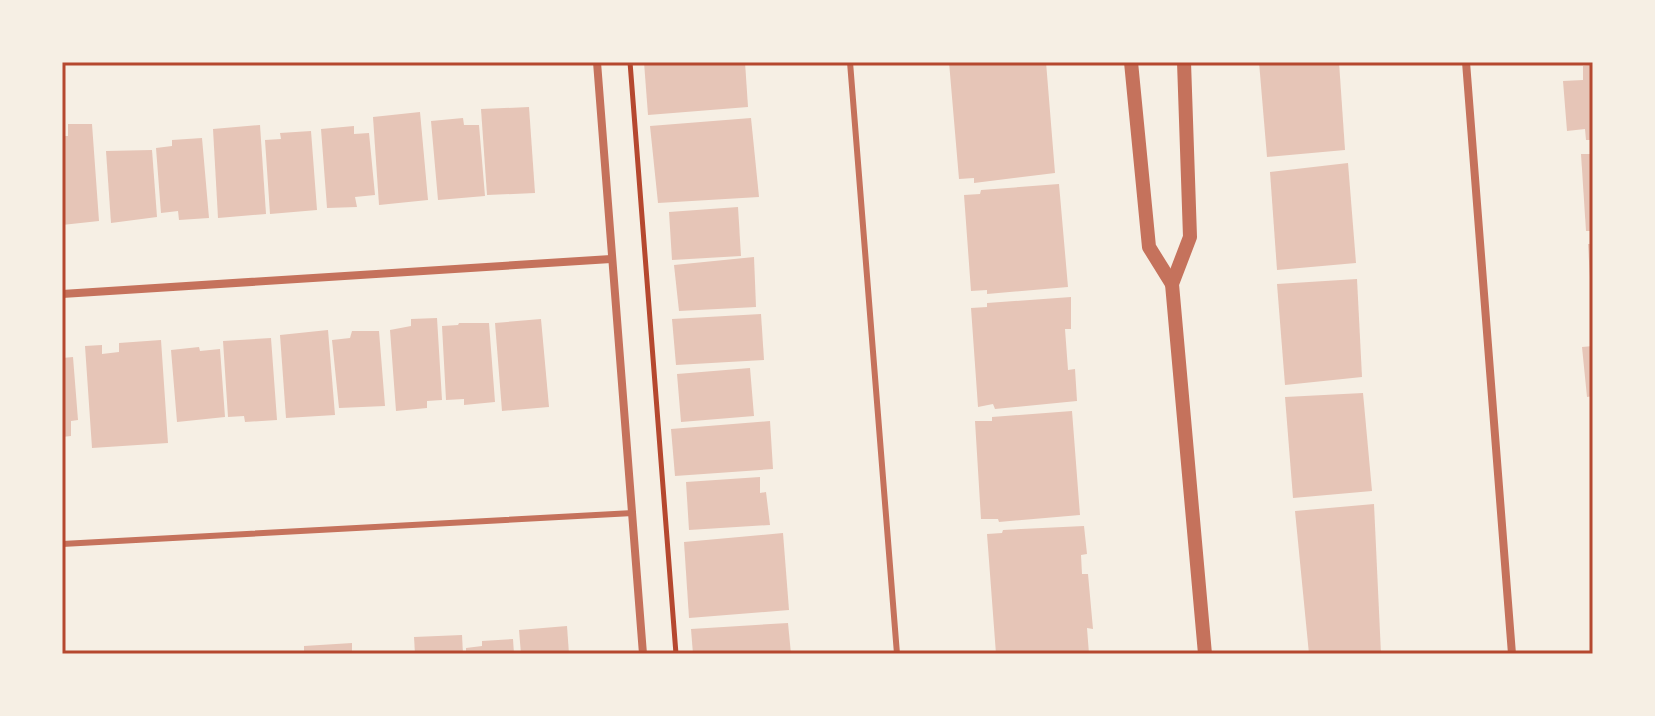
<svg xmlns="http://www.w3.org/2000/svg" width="1655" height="716" font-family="'Alegreya Sans',sans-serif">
	<rect width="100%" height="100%" fill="#f6efe4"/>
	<g fill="#e6c5b7">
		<path d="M644,62h101l3,45 -100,8z"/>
		<path d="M949,62h97l9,111 -81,10v-5l-15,1z"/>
		<path d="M1259,62h80l6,88 -78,7z"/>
		<path d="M1593,65v75h-7l-1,-11 -18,2 -4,-50 20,-1v-14z"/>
		<path d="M529,107l6,86 -48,2 -6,-86z"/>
		<path d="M420,112l8,88 -49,5 -6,-88z"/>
		<path d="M463,118l1,7h15l6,71 -47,4 -7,-79z"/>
		<path d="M751,118l8,79 -101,6 -8,-77z"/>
		<path d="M68,124h24l7,97 -37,4v-89h6z"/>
		<path d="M260,125l6,89 -48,4 -5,-89z"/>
		<path d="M354,126v8l15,-1 6,62 -20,2 2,10 -30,1 -6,-79z"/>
		<path d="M311,131l6,79 -47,4 -5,-74 16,-1 -1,-6z"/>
		<path d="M202,138l7,80 -30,2 -1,-9 -17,2 -5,-65 16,-2v-6z"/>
		<path d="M152,150l5,67 -46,6 -5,-72z"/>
		<path d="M1581,154h12v77h-7z"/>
		<path d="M1348,163l8,100 -79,7 -7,-98z"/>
		<path d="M1059,184l9,103 -81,7v-4l-16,1 -7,-96 16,-1 1,-4z"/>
		<path d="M738,207l3,49 -69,4 -3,-48z"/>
		<path d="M1588,244h5v50h-2z"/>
		<path d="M754,257l2,50 -77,4 -5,-46z"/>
		<path d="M1357,279l5,98 -77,8 -8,-101z"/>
		<path d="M1071,297v32h-6l3,41 7,-1 2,32 -82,8 -2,-5 -15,3 -7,-99 16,-1v-4z"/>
		<path d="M761,314l3,46 -88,5 -4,-46z"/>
		<path d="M437,318l5,82 -15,1v7l-31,3 -6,-81 21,-4v-7z"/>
		<path d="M541,319l8,88 -47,4 -7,-88z"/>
		<path d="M459,323h30l6,79 -31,3v-6l-18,1 -4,-74 16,-1z"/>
		<path d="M328,330l7,85 -49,3 -6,-83z"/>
		<path d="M352,331h27l6,75 -46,2 -7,-68 18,-2z"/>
		<path d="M271,338l6,82 -32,2 -1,-6 -16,1 -5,-76z"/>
		<path d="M161,340l7,103 -76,5 -7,-102 17,-1v9l17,-2v-9z"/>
		<path d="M1593,346v50l-6,1 -5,-50z"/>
		<path d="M199,347l1,4 20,-2 5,68 -48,5 -6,-72z"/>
		<path d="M73,357l5,63 -7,1v15l-9,1v-79z"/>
		<path d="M750,368l4,48 -73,6 -4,-48z"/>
		<path d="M1363,393l9,98 -79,7 -8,-101z"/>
		<path d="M1072,411l8,104 -81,7 -1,-3h-17l-6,-98h17v-4z"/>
		<path d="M770,421l3,48 -98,7 -4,-47z"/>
		<path d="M760,477v16l6,-1 4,33 -81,5 -3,-48z"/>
		<path d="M1374,504l7,150h-72l-14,-143z"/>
		<path d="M1084,526l3,28 -6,1 1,19h6l5,55 -6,-1 2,26h-93l-9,-120 15,-1 1,-3z"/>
		<path d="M783,533l6,77 -100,8 -5,-76z"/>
		<path d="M788,623l3,31h-98l-2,-25z"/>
		<path d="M567,626l2,28h-48l-2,-24z"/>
		<path d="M462,635l1,19h-48l-1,-17z"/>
		<path d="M513,639l1,15h-48v-6l16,-2v-5z"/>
		<path d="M352,643v11h-48v-8z"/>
	</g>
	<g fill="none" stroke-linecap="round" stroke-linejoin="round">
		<path stroke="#b5482f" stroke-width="5" d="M630,62l46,592"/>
		<g stroke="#c5725c" stroke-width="6">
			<path d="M850,62l47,592"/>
			<path d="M62,544l571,-31"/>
		</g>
		<g stroke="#c5725c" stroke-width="8">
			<path d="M597,62l46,592"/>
			<path d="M1466,62l46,592"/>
			<path d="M62,294l549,-35"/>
		</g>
		<g stroke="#c5725c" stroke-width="14">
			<path d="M1131,62l18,185 23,37"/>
			<path d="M1184,62l6,175 -18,47 33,370"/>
		</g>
	</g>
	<rect width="1655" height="716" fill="none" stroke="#f6efe4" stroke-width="128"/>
	<rect x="64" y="64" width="1527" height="588" fill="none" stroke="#b5482f" stroke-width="3"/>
</svg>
